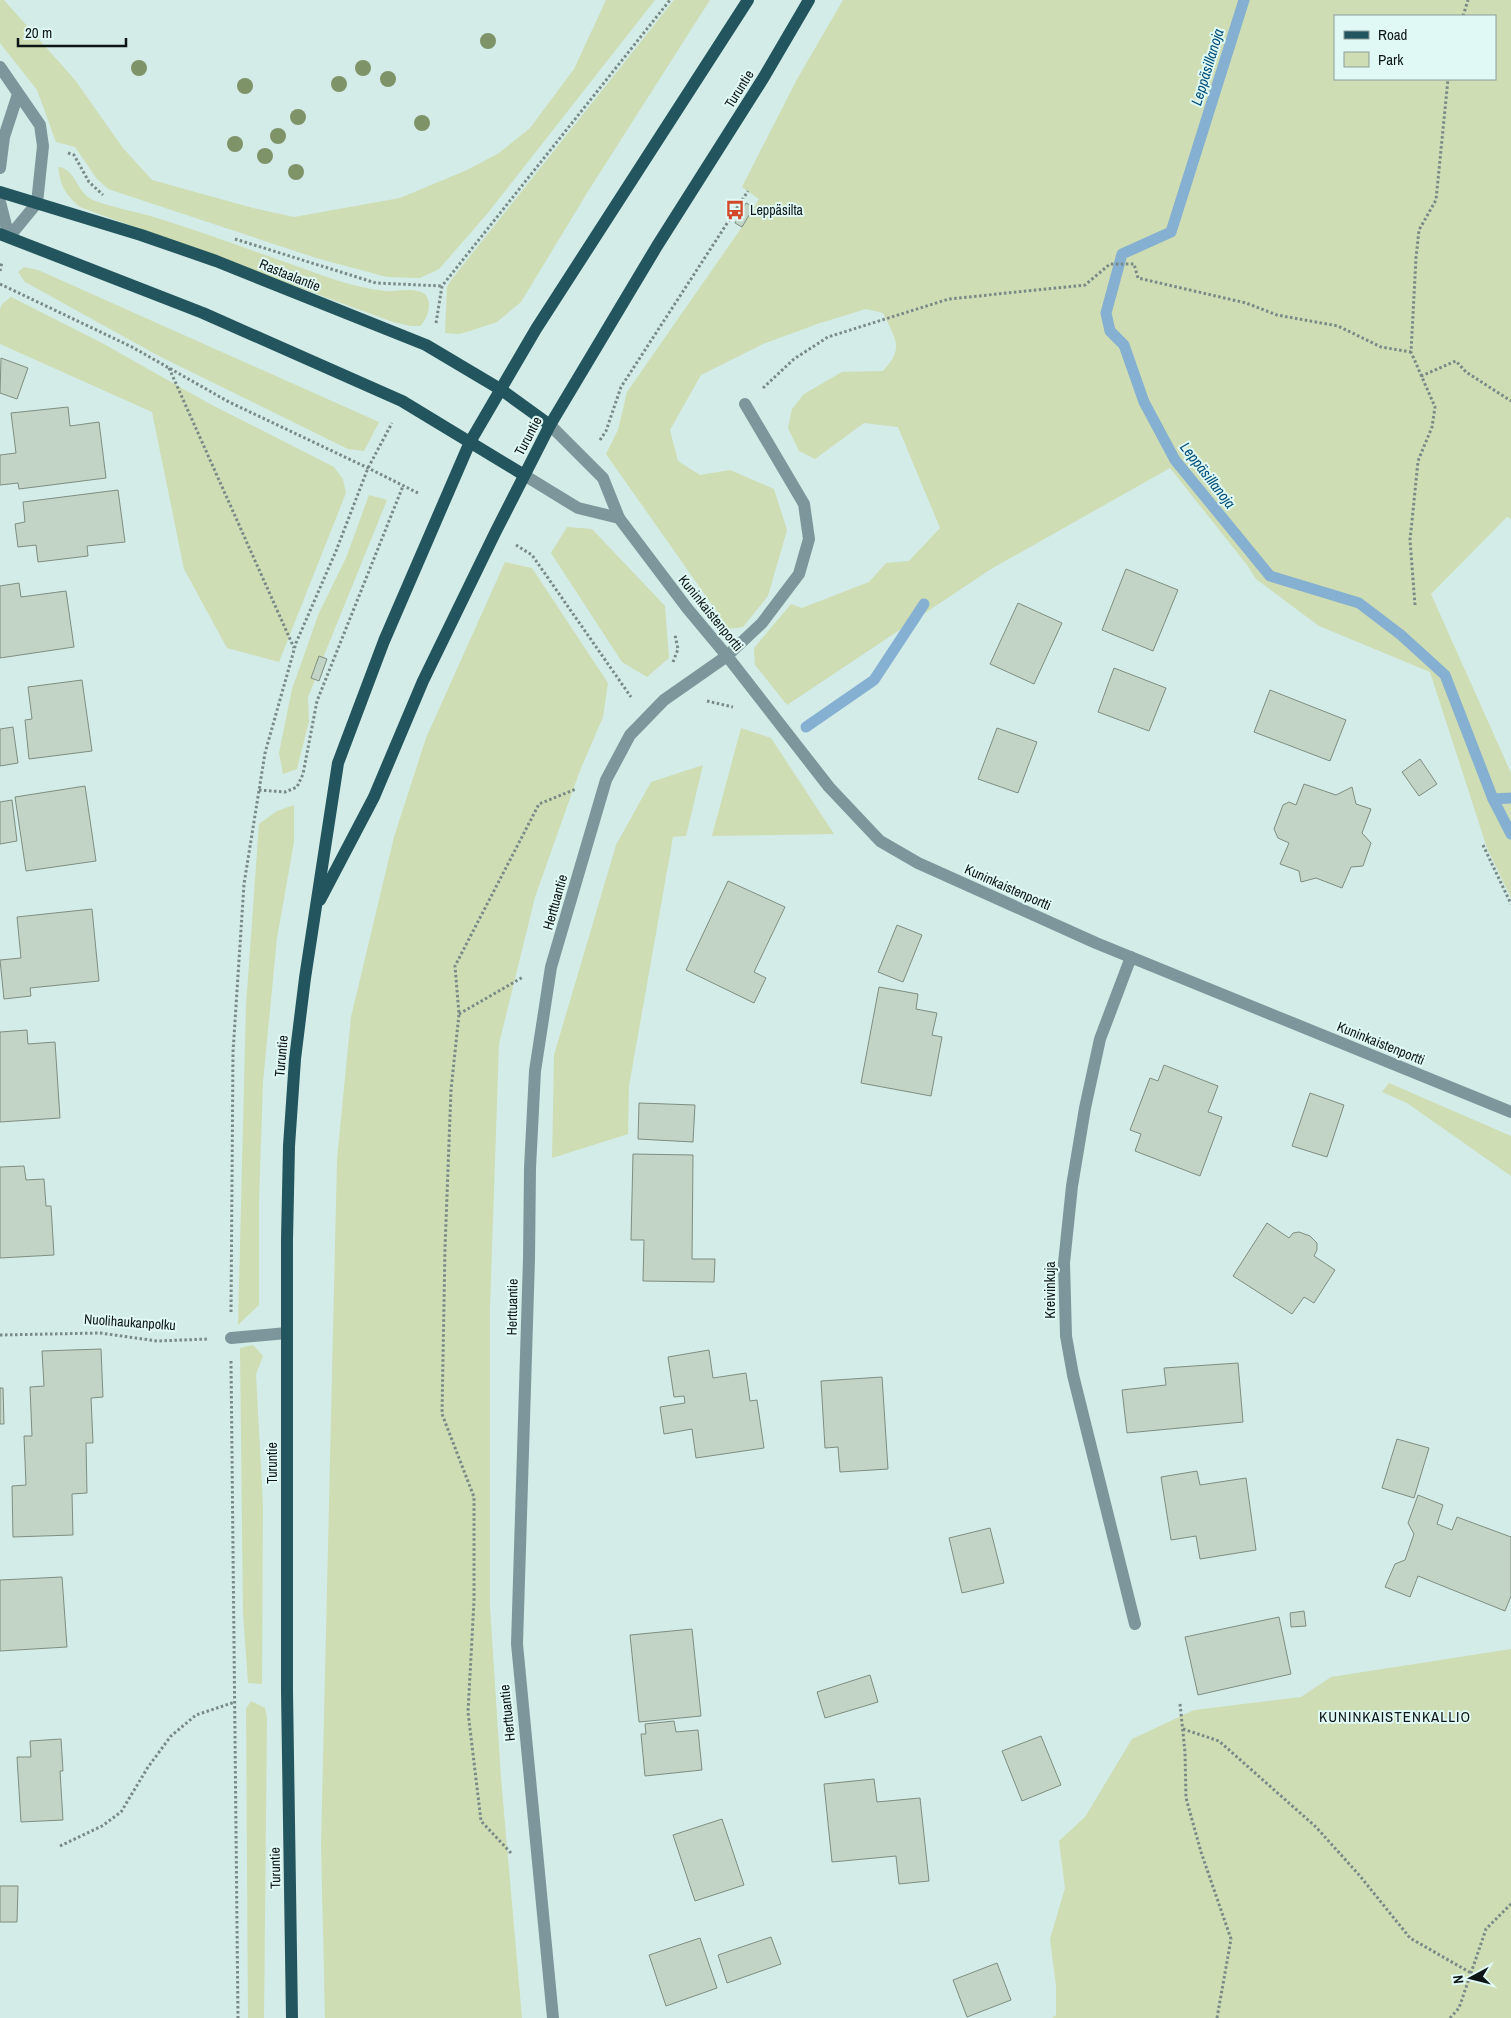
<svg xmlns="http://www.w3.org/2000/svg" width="1511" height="2018" font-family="'Archivo Narrow',sans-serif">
	<rect width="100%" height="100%" fill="#d3ece7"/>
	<g fill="#ceddb3" fill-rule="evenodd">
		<path d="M0,0h4l71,80 48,68 29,32 101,28 41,9 106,-19 67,-28 32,-17 31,-25 44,-59 32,-69h49l-168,214 -48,55 -19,9 -33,-1 -71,-19 -208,-69 -11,-10 -22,-32 -19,-5 -19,-52 -37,-47z"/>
		<path d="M674,0h36l-123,193 -66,109 -24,20 -27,9 -11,3 -14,-1 2,-46 4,-7z"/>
		<path d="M843,0h668v519l-4,-2 -76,77 80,179v125l-24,-50 -57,-176 -111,-46 -63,-47 -9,-14 -77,-97 -179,101 -204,136 -32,-40 -1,-17 37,-44 11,4 67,-26 17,-19 23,-2 31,-33 -42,-101 -34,-4 -49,36 -16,-8 -11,-23 4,-19 12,-15 38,-22 41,-1c22,-24 12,-32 0,-58l-17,-4 -46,14 -57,21 -62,31 -31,55 8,31 22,14 30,-5 44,19 13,41 -19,66 -25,31 -14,2 -123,-175 12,-24 9,-38 115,-165 17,-28 -17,-12 54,-106zM1335,16h160v63h-160z"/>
		<path d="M58,167c19,2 17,26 37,34 20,7 42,11 62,17 58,18 115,40 173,60 17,6 37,11 55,13 12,1 28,-4 38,2 11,7 5,26 -3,33h-9l-18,-4 -313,-115c-15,-13 -19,-20 -22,-40z"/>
		<path d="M24,267l14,3 341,152 -15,29 -16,-2 -189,-93 -134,-74 -7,-10z"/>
		<path d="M11,297l91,46 108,61 124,63 9,12 3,14 -67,169 -52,-14 -43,-79 -32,-157 -152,-68v-35l2,-5z"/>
		<path d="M369,495l18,5 -64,158 -4,-1 -8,20 4,3 -7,17 1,24 -12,48 -14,5 -4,-21 13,-64 27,-76 27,-55z"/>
		<path d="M567,527l25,2 73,77 4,52 -22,19 -25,-15 -71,-109z"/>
		<path d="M505,562l27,6 76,115 -5,34 -24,56 -44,124 -36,147 -9,263v300l11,171 21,240h-197l-4,-172 16,-687 14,-142 43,-180 32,-99z"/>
		<path d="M741,728l30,10 63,96 -122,2z"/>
		<path d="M703,765l-17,71 -13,1 -44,249 -1,48 -76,24 2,-103 62,-210 35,-63z"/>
		<path d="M294,805v37l-17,96 -14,144 -4,118v105l-21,20 8,-319 13,-182 18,-13z"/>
		<path d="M1389,1083l122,53v40l-104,-73 -25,-11z"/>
		<path d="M253,1345l10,11 -7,18 7,131 -1,179 -14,-1 -5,-70 -3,-265z"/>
		<path d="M1511,1649v369h-459l4,-3v-29l-6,-47 15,-51 -6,-47 26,-24 47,-78 62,-29 107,-13 30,-20z"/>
		<path d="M251,1701l14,7 2,10 -3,300h-16l-2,-309z"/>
	</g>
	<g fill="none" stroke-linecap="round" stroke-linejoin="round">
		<g stroke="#85b0d1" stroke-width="11">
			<path d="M1244,0l-73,232 -49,22 -16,59 4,18 14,14 20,57 31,58 95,116 89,27 42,32 44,40 48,124 18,35"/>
			<path d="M806,727l68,-47 50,-76"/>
			<path d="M1493,799l18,-1"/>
		</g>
	</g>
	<g fill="#c2d4c6" stroke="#7e8e81">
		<path d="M746,203l8,4 -12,20 -7,-4z"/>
		<path d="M1,358l27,10 -11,31 -17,-6z"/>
		<path d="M68,407l2,19 29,-4 7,56 -87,11 -1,-6 -18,2v-30l16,-2 -5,-40z"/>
		<path d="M118,490l7,52 -38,4 1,10 -50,6 -2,-17 -18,2 -3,-23 10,-2 -2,-20z"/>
		<path d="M1126,569l52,21 -25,61 -51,-21z"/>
		<path d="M19,583l2,14 45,-6 8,56 -74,11v-72z"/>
		<path d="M1018,603l44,20 -28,61 -44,-20z"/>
		<path d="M319,656l8,3 -8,22 -8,-3z"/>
		<path d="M1114,668l52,20 -17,43 -51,-19z"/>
		<path d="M82,680l10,71 -63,8 -4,-39 7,-1 -4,-32z"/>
		<path d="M1270,690l76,30 -16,41 -76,-29z"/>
		<path d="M13,727l5,36 -18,3v-37z"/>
		<path d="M997,728l40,14 -19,51 -40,-14z"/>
		<path d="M1420,759l17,25 -18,12 -17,-24z"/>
		<path d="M1304,784l32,11 16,-8 4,17 15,5 -9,24 9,10 -8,23 -12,1 -9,21 -26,-10 -15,4 -2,-11 -19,-7 9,-21 -11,-5 -4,-9 9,-24 6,-3 7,3z"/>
		<path d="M85,786l11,75 -70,10 -11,-74z"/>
		<path d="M12,800l5,41 -17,3v-42z"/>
		<path d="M728,881l57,26 -31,65 12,6 -12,25 -68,-33z"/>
		<path d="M92,909l7,72 -69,7 1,8 -27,3 -4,-39 21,-2 -4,-41z"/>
		<path d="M897,925l25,10 -19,47 -25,-10z"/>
		<path d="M879,987l39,7 -2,15 21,4 -5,22 10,2 -11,59 -70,-13z"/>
		<path d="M27,1030l1,14 27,-2 5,76 -60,4v-90z"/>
		<path d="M1164,1065l54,21 -10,26 14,5 -22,59 -65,-25 6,-17 -11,-4 20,-52 8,3z"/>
		<path d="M1310,1093l34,12 -17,52 -35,-11z"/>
		<path d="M639,1103l56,2 -2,37 -55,-3z"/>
		<path d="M633,1154l60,1 -1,104h23l-1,23 -71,-1 1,-41h-13z"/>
		<path d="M24,1166l2,14 18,-1 2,27h5l3,49 -54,3v-91z"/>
		<path d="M1267,1223l22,15 4,-5 6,-1 11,4 7,7v7l-3,6 21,14 -21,33 -10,-6 -12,17 -59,-38z"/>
		<path d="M101,1349l2,48 -12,1 2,45h-7l1,50 -15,1 1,41 -60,2 -1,-51 14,-1 -2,-49h8l-2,-49 14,-1 -2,-35z"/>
		<path d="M709,1350l4,28 33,-5 4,28 7,-1 7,48 -68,10 -4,-29 -28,5 -4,-27 25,-4 -1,-7 -10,1 -6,-40z"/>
		<path d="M1238,1363l5,59 -116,11 -5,-43 44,-5 -2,-17z"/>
		<path d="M882,1377l6,92 -48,3 -2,-25 -13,1 -4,-67z"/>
		<path d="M0,1388h3l1,36h-4z"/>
		<path d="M1397,1439l32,9 -15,50 -32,-10z"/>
		<path d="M1197,1471l3,14 46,-7 10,72 -56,9 -4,-23 -25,4 -10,-63z"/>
		<path d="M1418,1495l25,10 -6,19 15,6 5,-13 54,20v59l-6,15 -87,-35 -8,21 -25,-10 10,-23 10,-4 9,-26 -6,-11z"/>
		<path d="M990,1528l14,55 -42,10 -13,-55z"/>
		<path d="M62,1577l5,70 -67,4v-71z"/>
		<path d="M1304,1611l2,15 -15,1 -1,-14z"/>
		<path d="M1279,1617l12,57 -93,21 -13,-58z"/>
		<path d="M692,1629l9,87 -62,6 -9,-87z"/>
		<path d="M870,1675l8,27 -53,16 -8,-26z"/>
		<path d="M674,1721l2,11 22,-2 4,40 -57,6 -4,-42h5l-1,-10z"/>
		<path d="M1041,1736l20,49 -39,16 -20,-50z"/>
		<path d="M61,1739l2,32h-3l3,49 -42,2 -4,-65h14l-1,-16z"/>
		<path d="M874,1779l3,23 43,-4 9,83 -30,3 -3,-28 -64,6 -8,-78z"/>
		<path d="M722,1819l22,66 -49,16 -22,-66z"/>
		<path d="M0,1886h18l-1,36h-17z"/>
		<path d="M771,1937l10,27 -54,19 -9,-28z"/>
		<path d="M700,1938l17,50 -51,18 -17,-51z"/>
		<path d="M997,1963l14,37 -44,17 -14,-37z"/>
	</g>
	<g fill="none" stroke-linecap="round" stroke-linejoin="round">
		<g stroke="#788986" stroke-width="3" stroke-dasharray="2.5 2.5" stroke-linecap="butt">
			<path d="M1463,16l5,-16"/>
			<path d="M68,153l6,2 15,27 14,13"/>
			<path d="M235,239l141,44 66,3"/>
			<path d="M0,271l2,-9"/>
			<path d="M0,284l132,63 97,55 139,66 52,26"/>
			<path d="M436,323l6,-37 228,-286"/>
			<path d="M169,368l125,280"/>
			<path d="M1421,376l35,-15 10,11 45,29"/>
			<path d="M763,388l31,-29 34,-22 121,-38 136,-14 25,-21h24l4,14 108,25 31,12 61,11 43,21 30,5"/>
			<path d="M600,440l6,-9 15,-44 127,-196"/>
			<path d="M516,545l16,10 99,142"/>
			<path d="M1415,605l-5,-65 3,-29 5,-50 14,-34 3,-20 -24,-55 5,-94 3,-28 17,-30 12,-121"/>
			<path d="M673,662l5,-13 -3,-14"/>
			<path d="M707,701l26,6"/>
			<path d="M259,790l26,2 12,-5 6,-13 14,-73 86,-215"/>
			<path d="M1483,845l28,59"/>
			<path d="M459,1014l64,-37"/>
			<path d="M231,1312l2,-260 11,-168 21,-131 31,-110 40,-92 32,-83 24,-45"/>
			<path d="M0,1335l100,-2 57,8 51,-2"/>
			<path d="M231,1361l7,657"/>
			<path d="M1180,1704l5,48 1,46 15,54 30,87 -14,79"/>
			<path d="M1183,1729l36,12 97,86 44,49 50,62 61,35"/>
			<path d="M60,1846l42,-20 19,-14 27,-45 23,-31 25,-21 39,-13"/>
			<path d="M511,1853l-30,-32 -13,-109 6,-111v-104l-32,-83 3,-166 6,-158 8,-76 -4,-48 84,-162 37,-15"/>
			<path d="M1450,2018l9,-10 27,-79 25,-25"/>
		</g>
		<g stroke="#7d969c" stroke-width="12">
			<path d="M0,67l40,58 3,21 -6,57 -28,34"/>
			<path d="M0,168l4,-31 14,-43"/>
			<path d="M0,202l9,35"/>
			<path d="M550,425l53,53 16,40 68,90 40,48 102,131 51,54 38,22 178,80 415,169"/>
			<path d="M524,475l54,33 41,10"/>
			<path d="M1131,957l-31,82 -15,69 -13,78 -8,77 2,73 7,39 62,249"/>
			<path d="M231,1338l56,-5"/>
			<path d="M553,2018l-36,-374 12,-385 1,-91 5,-97 16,-104 55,-187 24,-45 34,-35 63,-44 35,-33 37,-49 10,-35 -5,-35 -59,-100"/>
		</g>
		<g stroke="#22555e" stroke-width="12">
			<path d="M0,192l141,43 75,26 210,84 74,44 50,36"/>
			<path d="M0,234l203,79 199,88 122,74"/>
			<path d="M320,900l54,-103 49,-116 72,-148 55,-108 107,-179 107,-169 45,-77"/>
			<path d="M292,2018l-5,-327v-452l2,-93 6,-87 10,-81 33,-215 46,-122 86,-199 66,-113 212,-329"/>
		</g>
	</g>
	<g fill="#7f9368">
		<circle cx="488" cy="41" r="8"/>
		<circle cx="139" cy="68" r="8"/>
		<circle cx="363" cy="68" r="8"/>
		<circle cx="388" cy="79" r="8"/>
		<circle cx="339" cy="84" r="8"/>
		<circle cx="245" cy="86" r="8"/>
		<circle cx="298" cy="117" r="8"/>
		<circle cx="422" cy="123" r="8"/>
		<circle cx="278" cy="136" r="8"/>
		<circle cx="235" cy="144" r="8"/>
		<circle cx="265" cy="156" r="8"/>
		<circle cx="296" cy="172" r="8"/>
	</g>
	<defs>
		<symbol id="bus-bare" viewBox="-9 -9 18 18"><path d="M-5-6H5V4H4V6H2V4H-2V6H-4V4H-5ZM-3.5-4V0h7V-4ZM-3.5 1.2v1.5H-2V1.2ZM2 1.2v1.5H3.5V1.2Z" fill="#d3482a" stroke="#e0f9f4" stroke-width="2.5" paint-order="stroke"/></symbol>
	</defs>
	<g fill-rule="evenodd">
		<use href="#bus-bare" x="721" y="196" width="28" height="28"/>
	</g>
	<g text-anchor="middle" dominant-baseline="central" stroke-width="4" stroke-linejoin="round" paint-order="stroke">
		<g font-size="14" fill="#0e1615" stroke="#e0f9f4">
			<text transform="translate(739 89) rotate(-58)">Turuntie</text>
			<text transform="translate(290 275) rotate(22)">Rastaalantie</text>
			<text transform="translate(528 436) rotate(-62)">Turuntie</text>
			<text transform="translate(711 613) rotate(51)">Kuninkaistenportti</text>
			<text transform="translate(1008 887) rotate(24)">Kuninkaistenportti</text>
			<text transform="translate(555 902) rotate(-74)">Herttuantie</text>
			<text transform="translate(1381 1043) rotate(22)">Kuninkaistenportti</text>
			<text transform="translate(281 1056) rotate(-85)">Turuntie</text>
			<text transform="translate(1050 1290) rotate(-90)">Kreivinkuja</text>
			<text transform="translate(512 1307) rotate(-89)">Herttuantie</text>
			<text transform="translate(130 1322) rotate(4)">Nuolihaukanpolku</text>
			<text transform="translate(272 1463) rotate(-90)">Turuntie</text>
			<text transform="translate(507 1713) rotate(-96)">Herttuantie</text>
			<text transform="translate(275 1868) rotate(-91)">Turuntie</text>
		</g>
		<g font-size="14" fill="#0e1615" stroke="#e0f9f4" text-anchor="start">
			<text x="750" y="210">Leppäsilta</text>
		</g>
		<g font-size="15" font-style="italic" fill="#024f79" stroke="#e0f9f4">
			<text transform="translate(1207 67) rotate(-73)">Leppäsillanoja</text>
			<text transform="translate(1208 475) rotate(52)">Leppäsillanoja</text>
		</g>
		<g font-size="15" letter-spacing="1" fill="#0e1615" stroke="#e0f9f4">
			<text x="1395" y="1716">KUNINKAISTENKALLIO</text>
		</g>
	</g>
	<rect x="1334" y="15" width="162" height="65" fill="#e0f9f4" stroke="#8c9e9b"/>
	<rect x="1344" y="31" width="25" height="8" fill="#22555e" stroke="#8c9e9b"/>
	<text x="1378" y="40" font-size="15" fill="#0e1615">Road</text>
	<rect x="1344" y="52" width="25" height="15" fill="#ceddb3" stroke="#8c9e9b"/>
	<text x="1378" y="65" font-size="15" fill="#0e1615">Park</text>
	<g transform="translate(1471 1978) rotate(263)" stroke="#e0f9f4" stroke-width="4" paint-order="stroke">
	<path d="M0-4L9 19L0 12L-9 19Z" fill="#0e1615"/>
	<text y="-8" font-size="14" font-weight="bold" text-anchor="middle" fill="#0e1615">N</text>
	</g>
	<path d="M18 38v8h108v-8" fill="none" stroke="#0e1615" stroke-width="2.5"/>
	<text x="25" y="38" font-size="15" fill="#0e1615" stroke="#e0f9f4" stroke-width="4" paint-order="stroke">20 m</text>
</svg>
